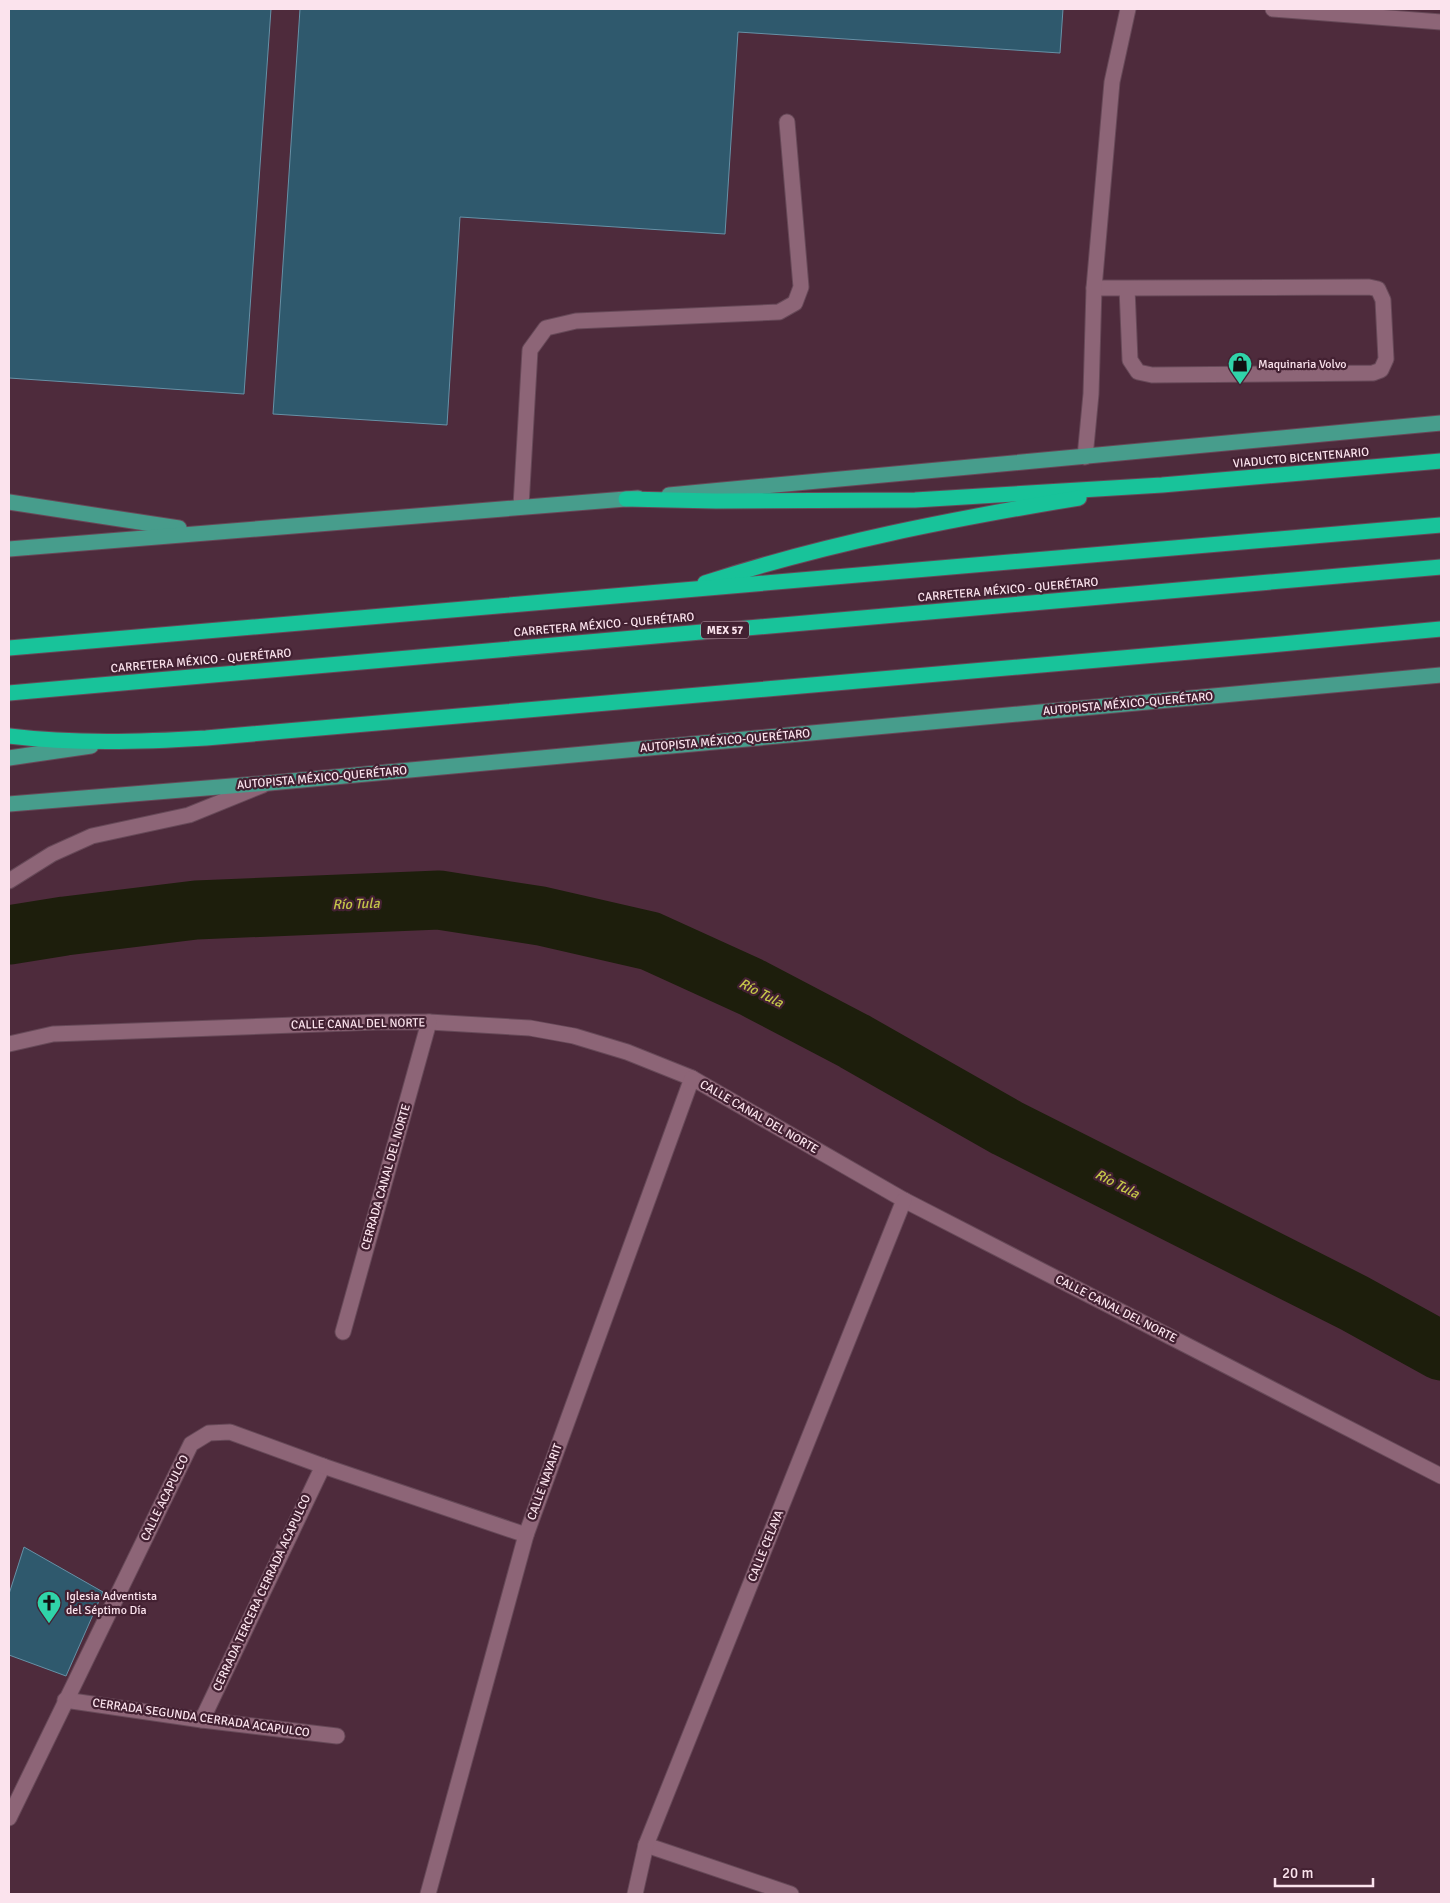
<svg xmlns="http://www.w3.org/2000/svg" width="1450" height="1903" font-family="Signika,sans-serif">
	<rect width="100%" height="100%" fill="#4e2b3c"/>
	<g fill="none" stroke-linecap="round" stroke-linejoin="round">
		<path stroke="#1d1e0c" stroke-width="59" d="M9,935l56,-9 131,-16 243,-10 102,16 109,25 103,47 101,53 153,87 347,175 87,48"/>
	</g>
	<g fill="#2f596d" stroke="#6691a6">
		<path d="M9,9h262l-27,385 -235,-16z"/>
		<path d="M300,9h763l-3,44 -322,-21 -13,202 -265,-17 -13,208 -174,-11z"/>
		<path d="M24,1547l79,45 -37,84 -57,-21v-61z"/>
	</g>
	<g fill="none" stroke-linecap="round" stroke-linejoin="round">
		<defs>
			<g id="minor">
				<path d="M1273,9l168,13"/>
				<path d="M1094,288h33l242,-1 9,2 5,11 3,59 -5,11 -8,3 -221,2 -14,-3 -8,-12 -3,-72"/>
				<path d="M1085,457l6,-63 3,-106 18,-206 16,-73"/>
				<path d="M521,506l9,-156 16,-22 30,-7 203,-9 16,-9 6,-16 -14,-165"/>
				<path d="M9,881l43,-27 40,-18 97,-21 74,-30"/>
				<path d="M9,1044l44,-10 324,-12h52l101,6 44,8 53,16 65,26 212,122 537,276"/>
				<path d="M343,1332l86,-310"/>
				<path d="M65,1700l137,20 135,16"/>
				<path d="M202,1720l121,-254"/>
				<path d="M9,1818l182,-374 18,-11 21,-1 93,34 203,69"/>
				<path d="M646,1845l145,49"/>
				<path d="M428,1894l98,-359 166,-457"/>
				<path d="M635,1894l11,-49 258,-645"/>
			</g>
			<g id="major">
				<path d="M669,495l772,-72"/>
				<path d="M9,502l170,26"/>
				<path d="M9,549l629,-51"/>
				<path d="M9,758l82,-12"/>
				<path d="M9,804l260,-21 1172,-108"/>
			</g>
			<g id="highway">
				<path d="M626,499l90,2 199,-1 247,-15 279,-24"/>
				<path d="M705,583c122,-40 248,-64 374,-85"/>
				<path d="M9,648l1432,-123"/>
				<path d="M9,693l1432,-126"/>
				<path d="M9,736c65,8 132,6 197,2l1064,-93 171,-16"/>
			</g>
		</defs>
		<use href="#minor" stroke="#674958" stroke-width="17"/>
		<use href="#major" stroke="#674958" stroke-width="17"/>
		<use href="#highway" stroke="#674958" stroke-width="17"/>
		<use href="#minor" stroke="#8d6577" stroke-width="15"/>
		<use href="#major" stroke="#479d8c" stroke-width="15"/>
		<use href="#highway" stroke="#18c39a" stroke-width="15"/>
	</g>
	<defs>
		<symbol id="shop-pin" viewBox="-11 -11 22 30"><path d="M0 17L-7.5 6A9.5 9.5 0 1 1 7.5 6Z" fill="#30d4a9" stroke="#432132"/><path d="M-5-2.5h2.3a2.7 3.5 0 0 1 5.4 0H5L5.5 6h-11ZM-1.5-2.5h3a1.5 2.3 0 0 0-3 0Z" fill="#111"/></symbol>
		<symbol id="church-pin" viewBox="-11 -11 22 30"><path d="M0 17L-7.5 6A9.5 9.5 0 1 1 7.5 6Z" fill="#30d4a9" stroke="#432132"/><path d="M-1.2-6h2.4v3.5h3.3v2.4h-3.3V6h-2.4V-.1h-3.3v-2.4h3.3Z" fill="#111"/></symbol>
	</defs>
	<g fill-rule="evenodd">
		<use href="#shop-pin" x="1226" y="350" width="28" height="38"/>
		<use href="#church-pin" x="35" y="1589" width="28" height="38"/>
	</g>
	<g text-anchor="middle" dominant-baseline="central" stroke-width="4.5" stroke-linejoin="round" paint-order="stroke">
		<rect fill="#432132" stroke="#c4a9b5" stroke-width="1" x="701" y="621.5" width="48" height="17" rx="4"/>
		<g font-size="11" font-weight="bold" fill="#fbe3ed">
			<text x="725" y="630">MEX 57</text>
		</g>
		<g font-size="12" fill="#fbe3ed" stroke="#432132" text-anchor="start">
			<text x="1258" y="364">Maquinaria Volvo</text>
			<text x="66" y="1596">Iglesia Adventista<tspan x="66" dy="14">del Séptimo Día</tspan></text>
		</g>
		<g font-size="12" fill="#fbe3ed" stroke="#432132">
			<text transform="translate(1301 458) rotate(-5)">VIADUCTO BICENTENARIO</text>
			<text transform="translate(1008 590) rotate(-5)">CARRETERA MÉXICO - QUERÉTARO</text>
			<text transform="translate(604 625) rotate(-5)">CARRETERA MÉXICO - QUERÉTARO</text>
			<text transform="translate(201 661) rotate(-5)">CARRETERA MÉXICO - QUERÉTARO</text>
			<text transform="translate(1128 704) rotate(-5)">AUTOPISTA MÉXICO-QUERÉTARO</text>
			<text transform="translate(725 741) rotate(-5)">AUTOPISTA MÉXICO-QUERÉTARO</text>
			<text transform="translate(322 778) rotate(-5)">AUTOPISTA MÉXICO-QUERÉTARO</text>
			<text transform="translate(358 1024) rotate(-1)">CALLE CANAL DEL NORTE</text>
			<text transform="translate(759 1117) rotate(30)">CALLE CANAL DEL NORTE</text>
			<text transform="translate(386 1177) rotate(-74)">CERRADA CANAL DEL NORTE</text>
			<text transform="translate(1116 1309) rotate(27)">CALLE CANAL DEL NORTE</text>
			<text transform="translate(545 1482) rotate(-70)">CALLE NAYARIT</text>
			<text transform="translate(165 1498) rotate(-64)">CALLE ACAPULCO</text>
			<text transform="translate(766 1546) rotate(-68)">CALLE CELAYA</text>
			<text transform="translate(262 1593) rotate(-65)">CERRADA TERCERA CERRADA ACAPULCO</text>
			<text transform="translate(201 1718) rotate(8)">CERRADA SEGUNDA CERRADA ACAPULCO</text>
		</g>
		<g font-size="14" font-style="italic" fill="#c4c649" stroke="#432132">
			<text transform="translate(356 904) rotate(-2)">Río Tula</text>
			<text transform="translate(761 993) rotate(27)">Río Tula</text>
			<text transform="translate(1117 1184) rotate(27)">Río Tula</text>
		</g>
	</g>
	<rect width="1450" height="1903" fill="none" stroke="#fbe3ed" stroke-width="20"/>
	<path d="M1275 1878v8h98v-8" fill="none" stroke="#fbe3ed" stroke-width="2.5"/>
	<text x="1282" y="1878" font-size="15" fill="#fbe3ed" stroke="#432132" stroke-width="4" paint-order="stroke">20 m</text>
</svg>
